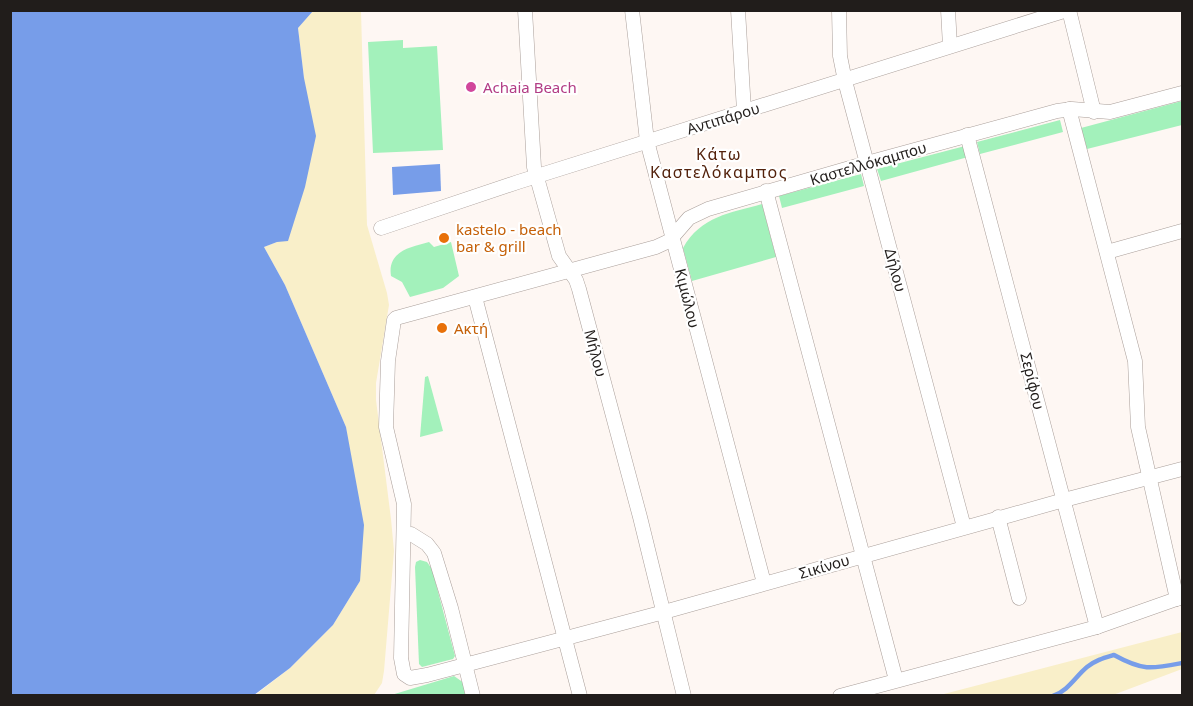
<svg xmlns="http://www.w3.org/2000/svg" width="1193" height="706" font-family="'Noto Sans',sans-serif">
	<rect width="100%" height="100%" fill="#fef7f3"/>
	<g fill="#a3f1bb">
		<path d="M403,40v8l34,-2 6,104 -70,3 -5,-111z"/>
		<path d="M1182,101v24l-95,24 -6,-21z"/>
		<path d="M1060,120l3,12 -83,22 -3,-12z"/>
		<path d="M965,146l3,11 -87,24 -4,-12z"/>
		<path d="M861,174l3,12 -82,22 -3,-12z"/>
		<path d="M762,204l14,53 -84,24 -9,-33c18,-32 47,-35 79,-44z"/>
		<path d="M429,242l5,5 17,-5 8,34 -16,12 -33,9 -8,-15 -11,-6c-4,-25 20,-29 38,-34z"/>
		<path d="M428,376l15,55 -23,6 5,-60z"/>
		<path d="M420,560l7,2 5,7 23,87 -2,3 -31,8 -3,-3 -4,-97 1,-5z"/>
		<path d="M454,676l10,7 1,12 -77,1z"/>
	</g>
	<g fill="#f9efc9">
		<path d="M313,11h48l6,214 20,68 2,12 -13,78v17l15,119 3,32 -10,120 -2,12 -8,12 -120,1 36,-28 43,-43 27,-44 -14,-154 -61,-142 -21,-38 13,-5 27,-164 -6,-50z"/>
		<path d="M1182,632v37l-69,26h-173z"/>
	</g>
	<g fill="#779de9">
		<path d="M10,11h303l-15,17 6,50 12,58 -11,51 -17,54 -11,1 -13,5 21,38 61,142 18,98 -4,56 -27,44 -43,43 -36,27h-243z"/>
		<path d="M440,164l1,27 -48,4 -1,-28z"/>
	</g>
	<g fill="none" stroke-linecap="round" stroke-linejoin="round">
		<path stroke="#779de9" stroke-width="4.5" d="M1053,696c15,-5 23,-20 34,-29 9,-7 17,-9 27,-12 29,16 37,14 68,8"/>
		<defs>
			<g id="street">
				<path d="M525,10l9,157 25,89 17,24 3,9 61,228 44,179"/>
				<path d="M632,10l15,131 117,442"/>
				<path d="M738,10l6,101"/>
				<path d="M839,10l1,46 5,25 119,446"/>
				<path d="M948,10l2,36"/>
				<path d="M1069,10l25,102"/>
				<path d="M1182,93l-72,19 -38,-3 -15,2 -190,52 -159,46 -19,9 -20,23 -13,6 -260,71 -2,2 -6,41 -2,66 18,77 -3,154 3,16 6,4 17,-3 237,-63 400,-112 118,-31"/>
				<path d="M1069,109l66,252 3,66 39,172"/>
				<path d="M967,135l130,492"/>
				<path d="M766,191l130,489"/>
				<path d="M381,228l137,-46 549,-172"/>
				<path d="M1107,252l75,-21"/>
				<path d="M475,297l105,399"/>
				<path d="M998,517l21,81"/>
				<path d="M411,534l16,10 7,9 17,55 22,88"/>
				<path d="M840,696l257,-69 85,-30"/>
			</g>
		</defs>
		<use href="#street" stroke="#aa9f9a" stroke-width="15"/>
		<use href="#street" stroke="#fff" stroke-width="14"/>
	</g>
	<circle fill="#d1479c" stroke="#fff" stroke-width="2" cx="471" cy="87" r="6"/>
	<g fill="#e8710a" stroke="#fff" stroke-width="2">
		<circle cx="444" cy="238" r="6"/>
		<circle cx="442" cy="328" r="6"/>
	</g>
	<g text-anchor="middle" dominant-baseline="central" stroke-width="4.5" stroke-linejoin="round" paint-order="stroke">
		<g font-size="15" fill="#b23c85" stroke="#fff" text-anchor="start">
			<text x="483" y="87">Achaia Beach</text>
		</g>
		<g font-size="15" fill="#211d1b" stroke="#fff">
			<text transform="translate(723 118) rotate(-17)">Αντιπάρου</text>
			<text transform="translate(868 163) rotate(-16)">Καστελλόκαμπου</text>
			<text transform="translate(896 270) rotate(75)">Δήλου</text>
			<text transform="translate(688 298) rotate(76)">Κιμώλου</text>
			<text transform="translate(596 353) rotate(75)">Μήλου</text>
			<text transform="translate(1033 381) rotate(76)">Σερίφου</text>
			<text transform="translate(824 566) rotate(-16)">Σικίνου</text>
		</g>
		<g font-size="15" fill="#c56008" stroke="#fff" text-anchor="start">
			<text x="456" y="229">kastelo - beach<tspan x="456" dy="17">bar &amp; grill</tspan></text>
			<text x="454" y="328">Ακτή</text>
		</g>
		<g font-size="16" letter-spacing="1.5" fill="#53220c" stroke="#fff">
			<text x="719" y="154">Κάτω<tspan x="719" dy="18">Καστελόκαμπος</tspan></text>
		</g>
	</g>
	<rect width="1193" height="706" fill="none" stroke="#211d1b" stroke-width="24"/>
</svg>
